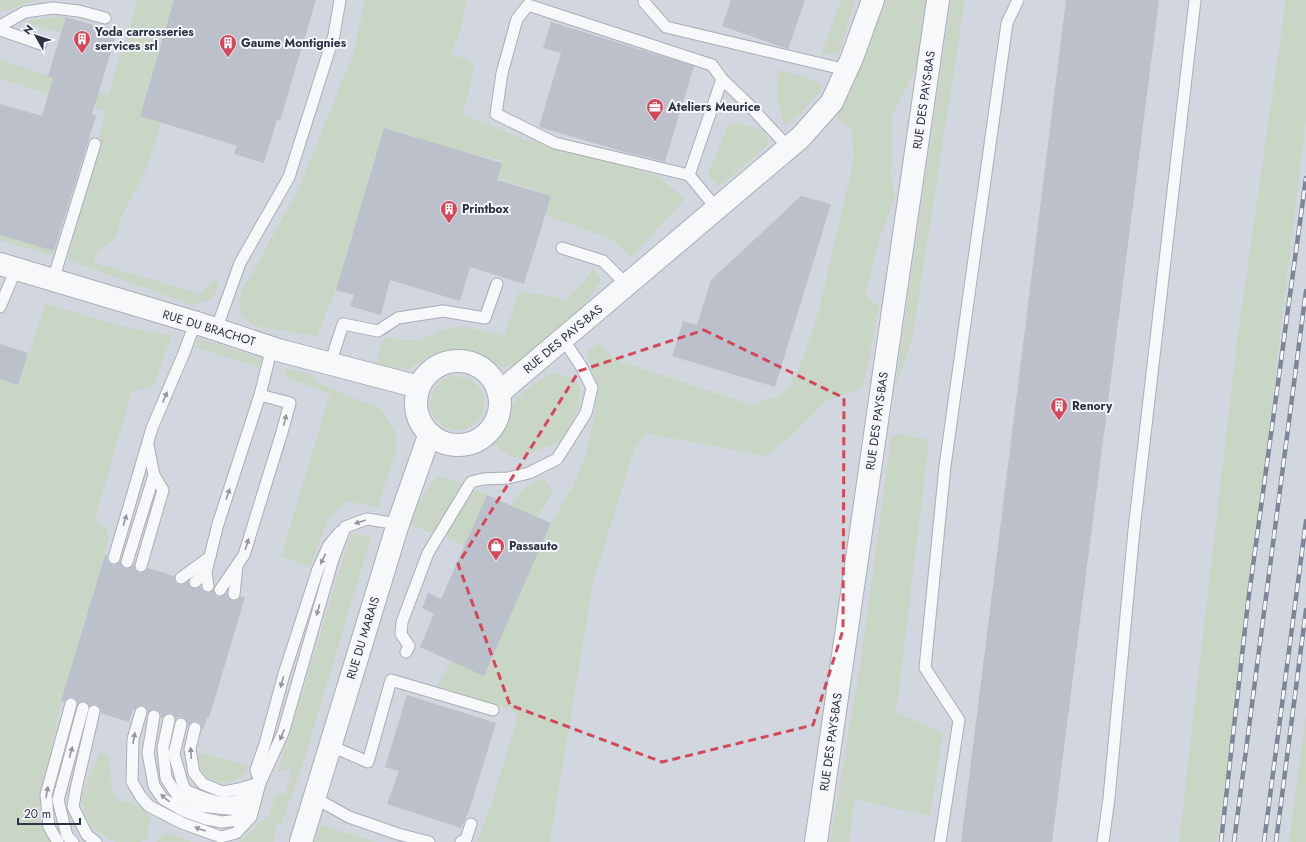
<svg xmlns="http://www.w3.org/2000/svg" width="1306" height="842" font-family="Jost,sans-serif">
	<rect width="100%" height="100%" fill="#e4e7ec"/>
	<rect fill="#d2d6de" x="0" y="0" width="1306" height="842"/>
	<g fill="#c9d6c5">
		<path d="M0,0h36l-28,10 -8,1z"/>
		<path d="M138,0h36l-34,116 21,6 -16,50 -24,46 -5,18 -8,9 -10,5 -5,12 107,32 16,-15 3,7 -7,13 -20,6 -124,-45 38,-149 -106,-32v-19l108,35z"/>
		<path d="M365,0h102l-7,32 -9,21 23,10 -4,26 -8,25 69,28 11,-1 115,35 28,23 -55,59 -16,-18 -71,-26 3,-21 -51,-15 8,-17 -53,-13 -66,-20 -48,161 -19,47 -63,-10 -13,-10 -2,-19 59,-107 56,-138z"/>
		<path d="M841,0h14l-16,53 -18,2z"/>
		<path d="M883,0h43l-7,61 -27,56 -1,61 4,20 -15,37 -15,61 14,10 -9,48 -8,35 -35,11 -38,38 -24,18 -120,-23 -10,14 -41,131 -44,264h-73l13,-34 28,-91 -9,-11 -1,3 -71,-23 14,-25 33,14 67,-152 21,-35 14,-33 9,-42 3,-27 -9,-25 -2,-11 12,-6 17,16 135,45 28,-9 11,-9 9,-19 20,-58 35,-151 -2,-32 -16,-8z"/>
		<path d="M951,0h14l-53,339 -17,50z"/>
		<path d="M1286,0h20v118l-72,603 -18,121h-37l59,-508z"/>
		<path d="M66,16l-5,17 -41,-12z"/>
		<path d="M777,70l32,8 15,8 -25,29 -15,10 -6,-21z"/>
		<path d="M738,123l26,8 5,13 -50,43 -11,-12 19,-47z"/>
		<path d="M0,235l54,16 -2,5 -52,-16z"/>
		<path d="M593,268l8,12 -26,39 -54,43 -17,6 -18,-9 -26,-10 -29,6 -22,14h-11l-22,-5 5,-18 4,-9 15,3h20l26,-11 16,-3 42,10 15,-45 48,8 17,-17z"/>
		<path d="M46,304l86,25 40,6 -18,50 -23,7 -36,127 11,10 3,10 -48,162 -23,115 7,16 7,10h-52v-463l18,5z"/>
		<path d="M198,338l64,20 -3,9 -64,-20z"/>
		<path d="M287,369l26,6 2,7 66,27 15,24v16l-18,59 -31,-7 -19,17 -18,49 -29,-10 49,-163 -46,-18z"/>
		<path d="M553,373l13,3 11,6 3,9 -1,15 -10,26 -9,9 -40,16h-8l-22,-15c17,-31 29,-54 63,-69z"/>
		<circle cx="457" cy="403" r="27"/>
		<path d="M901,434l28,6 -33,273 47,19 -13,84 -76,-17 -5,43h-19l31,-182 30,-223z"/>
		<path d="M436,477h7l20,6 -30,51 -24,-10 -1,-9z"/>
		<path d="M544,479l9,12 -16,26 -26,-11c7,-14 17,-24 33,-27z"/>
		<path d="M477,490l10,5 -21,51 -19,-8 1,-12 21,-33z"/>
		<path d="M351,533l20,4 -71,236 -20,54 -3,-6 -4,21h-34l30,-27 7,-21 9,1 7,-27 -14,4z"/>
		<path d="M1306,715v127h-17z"/>
		<path d="M100,751l9,6 3,35 7,9c10,1 26,3 30,15 2,6 -2,16 -2,23l-8,3h-23l-5,-2 -22,-15 -9,-26z"/>
		<path d="M199,752l50,14c-2,4 -5,10 -9,12 -15,9 -36,4 -42,-14 -1,-3 1,-8 1,-12z"/>
		<path d="M321,826h3l51,16h-61z"/>
		<path d="M167,833l25,9h-35l2,-5z"/>
	</g>
	<g fill="#bbc0ca">
		<path d="M174,0h142l-36,121 -3,-1 -13,43 -30,-9 3,-8 -97,-30z"/>
		<path d="M731,0h74l-17,49 -66,-23z"/>
		<path d="M1066,0h93l-107,842h-91z"/>
		<path d="M66,17l51,15 -25,82 4,2 -42,135 -54,-16v-131l42,12 11,-38 -5,-2z"/>
		<path d="M551,22l143,44 -29,96 -37,-9 -89,-26 22,-74 -18,-5z"/>
		<path d="M384,128l118,35 -5,17 54,16 -27,88 -54,-17 -10,34 -70,-21 -9,35 -31,-9 4,-11 -18,-5z"/>
		<path d="M801,196l30,8 -56,183 -103,-31 11,-35 14,4 14,-45z"/>
		<path d="M0,344l28,9 -10,32 -18,-6z"/>
		<path d="M487,495l64,28 -67,153 -64,-29 14,-33 -12,-6 6,-15 13,6z"/>
		<path d="M105,555l2,1v4l5,5h4l4,-4 2,5 3,3 6,-2 3,-3 2,7 3,2 7,-2 2,-3 26,8 1,6 3,2 4,1 6,-4 2,5 3,2 4,1 4,-3 1,4 3,2 4,1 4,-3 3,6 3,1 4,-1 4,-4 1,5 5,4 4,-1 4,-4 4,1 -36,121 -2,-1 -4,13h-1l-2,-7 -3,-2h-4l-5,5v-4l-5,-5h-4l-3,2 -2,-4 -4,-2 -4,1 -4,4h-1v-4l-3,-4 -6,-1 -4,4 -2,-5 -3,-3h-4l-5,5 -1,-1 -4,13 -28,-9v-4l-5,-5 -6,2 -6,-5 -6,2 -2,-4 -3,-2h-4l-5,5 -3,-1z"/>
		<path d="M407,695l89,28 -27,88 -8,17 -74,-24 12,-33 -14,-4z"/>
	</g>
	<g fill="none" stroke-linecap="round" stroke-linejoin="round">
		<defs>
			<g id="service">
				<path d="M644,0v2l22,25 181,43"/>
				<path d="M0,26l25,-14 28,-4 26,3 26,7"/>
				<path d="M0,30l41,14"/>
				<path d="M689,175l-134,-32 -59,-29 6,-41 15,-54 11,-14 184,60 10,14"/>
				<path d="M717,209l-28,-34 33,-96 27,26 40,43"/>
				<path d="M562,248l41,13 24,24"/>
				<path d="M53,280l42,-136"/>
				<path d="M0,307l16,-38"/>
				<path d="M216,330l24,-67 49,-86 45,-142 6,-35"/>
				<path d="M330,364l13,-40 35,7 20,-13 45,-7 42,7 12,-34"/>
				<path d="M114,558l38,-130 32,-75 11,-30"/>
				<path d="M127,562l27,-87 -6,-30"/>
				<path d="M141,566l22,-76 -9,-15"/>
				<path d="M181,578l29,-21"/>
				<path d="M195,582l11,-10"/>
				<path d="M208,586l-2,-14 12,-48 42,-129"/>
				<path d="M220,590l24,-35 38,-123 8,-29 -30,-8 12,-48"/>
				<path d="M234,594l3,-28"/>
				<path d="M406,652l3,-6 -8,-12 1,-12 26,-69 43,-71 12,-3 25,-1 21,-5 28,-14 29,-46 6,-25 -11,-22 -18,-27"/>
				<path d="M94,711l-18,78 -3,18 14,28 9,7"/>
				<path d="M141,712l-8,27 -1,43 9,15 8,9 33,17 39,14 15,-4 15,-16 9,-34 -4,-13 9,-26 19,-70 34,-105 11,-24 11,-13"/>
				<path d="M154,716l-6,37 6,33 9,13 21,12 22,8 16,3 17,-2 21,-37 23,-50 50,-174 12,-32 22,-8 31,5"/>
				<path d="M169,720l-6,28 3,30 11,17 22,11 40,4 6,-8"/>
				<path d="M181,724l-7,30 8,28 3,8c17,7 36,17 55,10 3,-1 6,-5 9,-8"/>
				<path d="M195,728l-5,21 4,24 9,11 20,8 16,-3 17,-5"/>
				<path d="M331,746l37,16 23,-82 102,30"/>
				<path d="M315,798l34,19 49,17 31,8"/>
				<path d="M58,842l-9,-15 -3,-32 25,-91"/>
				<path d="M73,842l-6,-6 -9,-36 25,-92"/>
				<path d="M461,842l5,-3 5,-15"/>
				<path d="M940,842l19,-122 -34,-52 20,-202 62,-443 11,-23"/>
				<path d="M1103,842l6,-44 25,-268 61,-530"/>
			</g>
			<g id="minor">
				<path d="M0,264l197,59 81,27 141,37"/>
				<circle cx="458" cy="403" r="42"/>
				<path d="M499,393l302,-256 31,-35 20,-44 21,-58"/>
				<path d="M301,842l96,-315 32,-91"/>
			</g>
			<path id="tertiary" d="M816,842l122,-842"/>
		</defs>
		<use href="#service" stroke="#a9aeb7" stroke-width="13"/>
		<use href="#minor" stroke="#a9aeb7" stroke-width="24"/>
		<use href="#tertiary" stroke="#a9aeb7" stroke-width="24"/>
		<use href="#service" stroke="#f7f8fa" stroke-width="11"/>
		<use href="#minor" stroke="#f7f8fa" stroke-width="22"/>
		<use href="#tertiary" stroke="#f7f8fa" stroke-width="22"/>
		<defs>
			<g id="rail">
				<path d="M1221,842l27,-240 58,-424"/>
				<path d="M1234,842l72,-551"/>
				<path d="M1264,842l42,-321"/>
				<path d="M1276,842l30,-232"/>
			</g>
		</defs>
		<use href="#rail" stroke="#7d8696" stroke-width="4.5"/>
		<use href="#rail" stroke="#f4f6f9" stroke-width="3" stroke-dasharray="9" stroke-linecap="butt"/>
	</g>
	<defs><path id="oneway-solid" d="M-6-.8H1V-3.2L6.5 0L1 3.2V.8H-6Z"/></defs>
	<g fill="#9196a0">
		<use href="#oneway-solid" transform="translate(165 397) rotate(-67)"/>
		<use href="#oneway-solid" transform="translate(285 420) rotate(-76)"/>
		<use href="#oneway-solid" transform="translate(228 494) rotate(-72)"/>
		<use href="#oneway-solid" transform="translate(125 520) rotate(-74)"/>
		<use href="#oneway-solid" transform="translate(360 522) rotate(161)"/>
		<use href="#oneway-solid" transform="translate(247 544) rotate(-72)"/>
		<use href="#oneway-solid" transform="translate(323 559) rotate(116)"/>
		<use href="#oneway-solid" transform="translate(318 610) rotate(106)"/>
		<use href="#oneway-solid" transform="translate(282 682) rotate(105)"/>
		<use href="#oneway-solid" transform="translate(282 735) rotate(112)"/>
		<use href="#oneway-solid" transform="translate(134 738) rotate(-80)"/>
		<use href="#oneway-solid" transform="translate(71 752) rotate(-75)"/>
		<use href="#oneway-solid" transform="translate(191 753) rotate(-94)"/>
		<use href="#oneway-solid" transform="translate(47 792) rotate(-80)"/>
		<use href="#oneway-solid" transform="translate(165 798) rotate(-140)"/>
		<use href="#oneway-solid" transform="translate(200 829) rotate(-160)"/>
	</g>
	<path fill="none" stroke="#d1495b" stroke-width="3" stroke-dasharray="8 5" stroke-linejoin="round" d="M704,330l140,68 -1,232 -30,95 -151,37 -152,-57 -52,-141 121,-193z"/>
	<defs>
		<symbol id="building-pin" viewBox="-11 -11 22 30"><path d="M0 17L-7.5 6A9.5 9.5 0 1 1 7.5 6Z" fill="#d1495b" stroke="#f4f6f9"/><path d="M-4-6H4V6H1V3H-1V6H-4ZM-2.5-4.3h1.7v1.8h-1.7ZM.8-4.3h1.7v1.8H.8ZM-2.5-1h1.7V.8h-1.7ZM.8-1h1.7V.8H.8Z" fill="#fff"/></symbol>
		<symbol id="office-pin" viewBox="-11 -11 22 30"><path d="M0 17L-7.5 6A9.5 9.5 0 1 1 7.5 6Z" fill="#d1495b" stroke="#f4f6f9"/><path d="M-6-3h4V-5.5h4V-3h4V5H-6ZM-1-4.5V-3h2v-1.5ZM-6 0V1H6V0Z" fill="#fff"/></symbol>
		<symbol id="shop-pin" viewBox="-11 -11 22 30"><path d="M0 17L-7.5 6A9.5 9.5 0 1 1 7.5 6Z" fill="#d1495b" stroke="#f4f6f9"/><path d="M-5-2.5h2.3a2.7 3.5 0 0 1 5.4 0H5L5.5 6h-11ZM-1.5-2.5h3a1.5 2.3 0 0 0-3 0Z" fill="#fff"/></symbol>
	</defs>
	<g fill-rule="evenodd">
		<use href="#building-pin" x="72" y="29" width="20" height="27"/>
		<use href="#building-pin" x="218" y="33" width="20" height="27"/>
		<use href="#office-pin" x="645" y="97" width="20" height="27"/>
		<use href="#building-pin" x="439" y="199" width="20" height="27"/>
		<use href="#building-pin" x="1049" y="396" width="20" height="27"/>
		<use href="#shop-pin" x="486" y="536" width="20" height="27"/>
	</g>
	<g text-anchor="middle" dominant-baseline="central" stroke-width="4" stroke-linejoin="round" paint-order="stroke">
		<g font-size="12" font-weight="bold" fill="#2b3445" stroke="#f4f6f9" text-anchor="start">
			<text x="95" y="32">Yoda carrosseries<tspan x="95" dy="14">services srl</tspan></text>
			<text x="241" y="43">Gaume Montignies</text>
			<text x="668" y="107">Ateliers Meurice</text>
			<text x="462" y="209">Printbox</text>
			<text x="1072" y="406">Renory</text>
			<text x="509" y="546">Passauto</text>
		</g>
		<g font-size="12" fill="#2b3445" stroke="#f4f6f9">
			<text transform="translate(924 100) rotate(-82)">RUE DES PAYS-BAS</text>
			<text transform="translate(209 328) rotate(17)">RUE DU BRACHOT</text>
			<text transform="translate(563 339) rotate(-40)">RUE DES PAYS-BAS</text>
			<text transform="translate(877 421) rotate(-82)">RUE DES PAYS-BAS</text>
			<text transform="translate(363 638) rotate(-73)">RUE DU MARAIS</text>
			<text transform="translate(831 742) rotate(-82)">RUE DES PAYS-BAS</text>
		</g>
	</g>
	<g transform="translate(36 36) rotate(309)" stroke="#f4f6f9" stroke-width="3" paint-order="stroke">
	<path d="M0-3L7 15L0 10L-7 15Z" fill="#2b3445"/>
	<text y="-6" font-size="11" font-weight="bold" text-anchor="middle" fill="#2b3445">N</text>
	</g>
	<path d="M18 818v6h62v-6" fill="none" stroke="#2b3445" stroke-width="2"/>
	<text x="24" y="818" font-size="12" fill="#2b3445" stroke="#f4f6f9" stroke-width="3" paint-order="stroke">20 m</text>
</svg>
